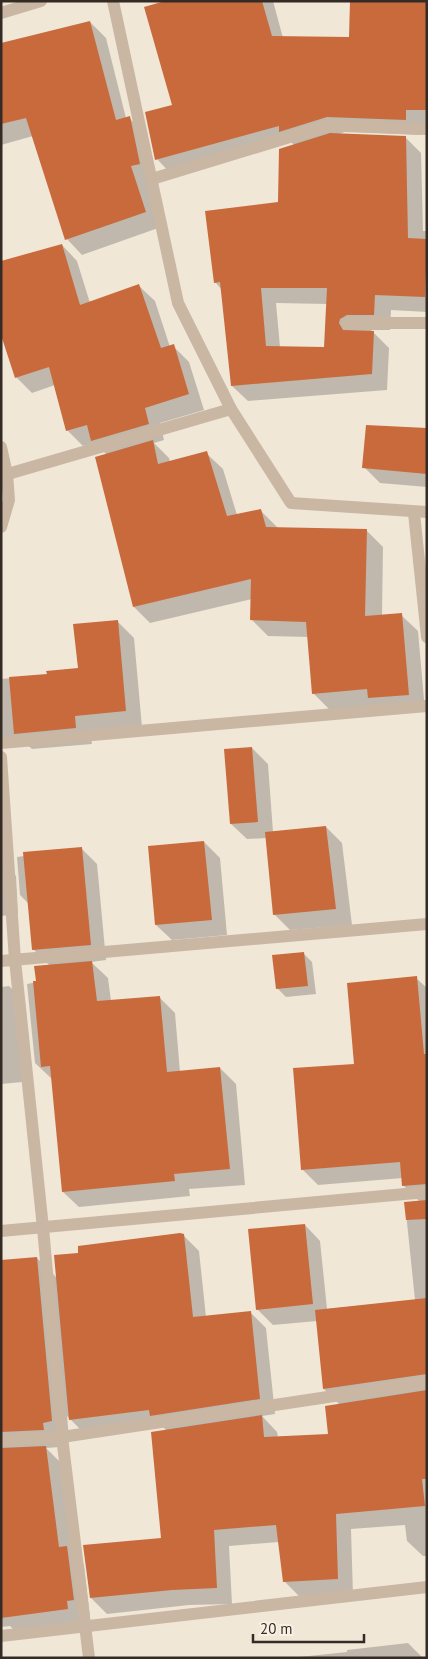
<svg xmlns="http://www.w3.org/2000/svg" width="428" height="1659" font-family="'PT Sans',sans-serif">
	<rect width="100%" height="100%" fill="#f1e7d7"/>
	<g fill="#0003" fill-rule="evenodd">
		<path d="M169,1h104l10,37 67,1 77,-38v131h-6v3l-76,-3 -7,2 68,4 15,15 2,78h4v81l-36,-2 -1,20h-19l18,18 -2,42 -139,11 -16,-15 -10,-96 -7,-8 64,-78 15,-59 -3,-3 -119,33 -15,-16 17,-53zM276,303l51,1 -2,44 -45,-1z"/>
		<path d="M90,22l16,16 20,80h3l16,15 16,94 -79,28 -15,-16 -34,-103 -32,9v-100z"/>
		<path d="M62,245l15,16 13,42 49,-17 16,15 15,46 3,-1 16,16 15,48 -44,13 4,17 -10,3 15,15 1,4 36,-9 17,16 14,46 24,-4 17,17 88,2 17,17 -1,69 19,-1 17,16 7,80 -95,-1 -17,-17 -5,-56 -40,-1 -17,-17 1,-20 -102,24 -16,-16 -27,-152 -12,-12 -12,3 -16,-16 -12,-45 -23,8 -16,-16z"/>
		<path d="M427,430v57l-47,-4 -16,-16z"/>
		<path d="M117,621l17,17 8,89 -52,5 2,12 -60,5 -9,-8 -22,2v-64l47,-4 31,-6z"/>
		<path d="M252,748l16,16 5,68 53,-5 16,16 10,82 -62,5 -16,-16 -8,-76 -19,1 -16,-15z"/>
		<path d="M204,842l16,16 7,77 -55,5 -16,-15z"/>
		<path d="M81,848l16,16 9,96 -15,2 17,16 3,23 48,-4 16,16 5,59 40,-4 16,16 9,101 -56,4 1,7 -111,11 -16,-15 -11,-113 -17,-16 -8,-79 10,-2 13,-16 -16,-16 -5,-46 -9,-9 -3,-38z"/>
		<path d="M1,861l15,15 2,38 -17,2z"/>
		<path d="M303,953l9,9 4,32 -30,3 -9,-9z"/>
		<path d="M416,978l11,10v568h-4l-16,-15 -2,-16 -54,4 2,66 -53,2 -15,-15 -6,-40 -50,4 3,58 -43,1 -82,9 -16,-16 72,-59 4,-108 -5,-5 -76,9 -19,-19 2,22 -9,9 -14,1 17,17 12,91 9,9 6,52 -6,1 1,8 -66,9 -9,-9 -9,1v-366l36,-3 20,20 23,-24 103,-19 16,16 7,66 44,-5 16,16 9,86 -13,2 15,16 1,5 51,-2 11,-30 -16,-16 -7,-68 -44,4 -16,-16 48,-84 15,16 7,68 88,-9 -10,-97 15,-1 -16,-16 -1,-8 -85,7 -16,-16 53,-104z"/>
		<path d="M9,986l16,16 8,79 -32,3v-97z"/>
		<path d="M408,1643l15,15h-133l57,-6v-2z"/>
	</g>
	<g fill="#c96a3d" fill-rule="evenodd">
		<path d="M165,1h97l10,35 77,1 1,-36h77v109h-21v10l-79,-3 -48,15v-6l-124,34 -10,-48 27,-7 -28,-98z"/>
		<path d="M90,21l26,99 14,-4 10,48 -9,2 15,46 -81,28 -39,-122 -25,6v-81z"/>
		<path d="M330,133l76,3 2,102 19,1 -2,58 -50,-2 -1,20h-27l-7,4 -1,4 4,7 31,1 -2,43 -141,12 -11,-104 -6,1 -9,-72 73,-9 1,-53zM261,288h66l-3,59 -58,-1z"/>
		<path d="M62,244l18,61 59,-21 22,64 13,-4 15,50 -44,14 4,16 -58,17 -4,-16 -21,6 -17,-64 -34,11 -14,-43v-74z"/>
		<path d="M366,425l61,3v46l-65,-6z"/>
		<path d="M153,440l5,24 49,-13 20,65 34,-7 5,18 101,2 -2,87 37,-3 7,82 -41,3 -1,-9 -55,5 -6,-72 -56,-2 1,-41 -118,28 -38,-150z"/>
		<path d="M118,620l8,91 -51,5 1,12 -62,6 -5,-57 38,-3 -1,-3 32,-3 -5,-44z"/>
		<path d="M252,747l6,75 -28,2 -6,-75z"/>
		<path d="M326,826l10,83 -63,6 -8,-83z"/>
		<path d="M204,841l8,79 -57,5 -7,-79z"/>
		<path d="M82,847l9,98 -59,5 -9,-98z"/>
		<path d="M304,952l4,34 -32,3 -4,-34z"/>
		<path d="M92,961l5,40 63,-5 7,76 53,-5 10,102 -56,5 1,7 -113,11 -12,-126 -9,1 -8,-86h3l-2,-15z"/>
		<path d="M417,976l7,78h3v130l-25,2 -2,-24 -99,8 -8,-102 61,-4 -7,-81z"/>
		<path d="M427,1200v19l-21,1 -2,-18z"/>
		<path d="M305,1224l8,80 -57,6 -8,-81z"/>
		<path d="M180,1233l4,1 9,83 58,-6 9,88 -110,17 -1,-6 -80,10 -15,-165 24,-2v-7z"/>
		<path d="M37,1257l15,164 -9,2 1,7 -43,2v-172z"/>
		<path d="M427,1298v76l-104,15 -8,-79z"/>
		<path d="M427,1390v89h-5l3,27 -89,8 2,65 -55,3 -7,-57 -62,5 3,58 -45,2 -82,8 -7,-53 78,-7 -10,-106 111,-17 2,22 64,-3 -3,-28z"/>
		<path d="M46,1446l13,101 8,-1 7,54 -7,1 1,8 -67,9v-170z"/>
	</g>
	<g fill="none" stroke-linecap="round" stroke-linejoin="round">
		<g stroke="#c9b7a3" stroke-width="12">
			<path d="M113,1l65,302 53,106 60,94 136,9"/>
			<path d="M1,13l40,-12"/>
			<path d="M152,179l177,-54 98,4"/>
			<path d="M347,323h80"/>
			<path d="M1,447l6,27 2,26 -8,27"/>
			<path d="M1,476l230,-67"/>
			<path d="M414,513l13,124"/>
			<path d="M1,743l426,-37"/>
			<path d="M1,757l14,203 28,268 19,209 27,221"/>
			<path d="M1,961l426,-37"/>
			<path d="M1,1231l426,-39"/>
			<path d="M1,1440l61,-3 365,-55"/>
			<path d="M1,1636l426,-49"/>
		</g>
	</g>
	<rect width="428" height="1659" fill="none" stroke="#342b25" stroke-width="5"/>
	<path d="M253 1634v8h111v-8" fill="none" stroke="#342b25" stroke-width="2.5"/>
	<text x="260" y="1634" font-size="15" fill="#342b25" stroke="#f9f1e3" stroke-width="4" paint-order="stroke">20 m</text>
</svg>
